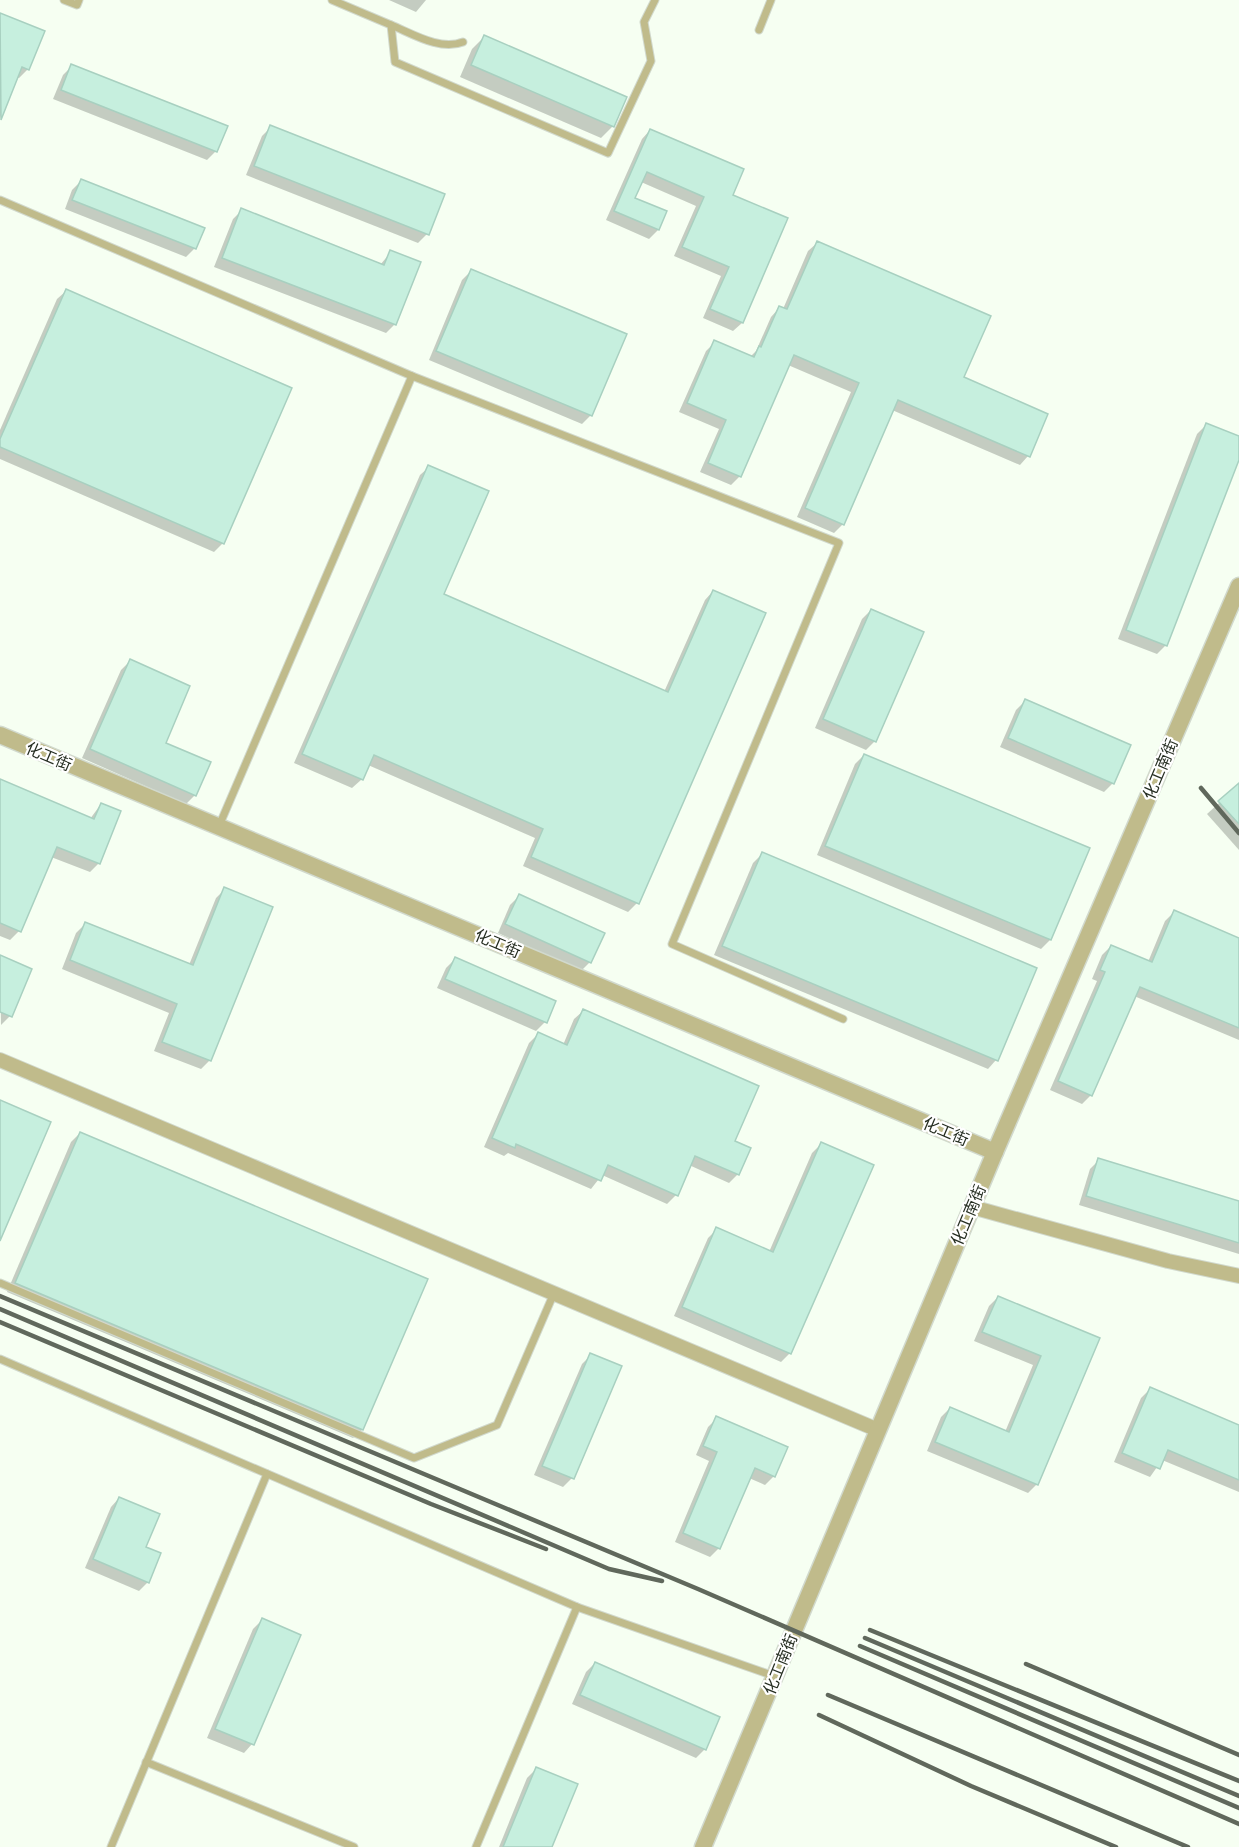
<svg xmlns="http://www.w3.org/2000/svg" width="1239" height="1847" font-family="'PT Sans','Noto Sans SC',sans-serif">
	<rect width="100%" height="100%" fill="#f6fff2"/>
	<g fill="#0003">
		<path d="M389,0h37l-10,12z"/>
		<path d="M0,14l43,17 -15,38 -9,9 -3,-1 -16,41z"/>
		<path d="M484,37l129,89 -12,12 -141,-61 12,-28z"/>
		<path d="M72,66l144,85 -9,9 -154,-61 10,-24z"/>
		<path d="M271,127l156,107 -9,9 -172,-68 16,-39z"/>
		<path d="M650,130l81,65 55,24 -44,104 -9,8 -30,-13 18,-42 -47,-20 22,-50 -55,-24 -8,17 32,13 -7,18 -9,9 -43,-19 36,-81z"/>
		<path d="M81,181l114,67 -9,9 -121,-48 7,-19z"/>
		<path d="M242,210l138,55 11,-13 4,72 -9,9 -172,-66 19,-48z"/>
		<path d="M817,243l145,135 66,78 -8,9 -128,-55 -49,114 -9,9 -37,-16 54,-125 -63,-27 -48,111 -9,9 -31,-13 19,-43 -40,-17 27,-61 9,-9 35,15 6,-6 15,-34 8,-9 4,1 25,-58z"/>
		<path d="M471,271l120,144 -9,9 -153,-64 33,-80z"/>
		<path d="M66,291l224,98 -67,154 -9,9 -214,-93v-29l57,-131z"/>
		<path d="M1206,425l33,12v18l-73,190 -9,9 -39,-15 79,-205z"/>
		<path d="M429,467l13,128 222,97 41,-92 8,-9 51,22 -127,290 -9,9 -105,-46 12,-28 -167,-73 -7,15 -9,8 -58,-25 126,-288z"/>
		<path d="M871,610l4,131 -9,9 -51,-22 47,-109z"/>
		<path d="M130,661l34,83 31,51 -9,9 -104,-46 39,-88z"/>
		<path d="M1025,701l88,82 -9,9 -104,-45 16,-37z"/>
		<path d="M864,755l224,94 -38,91 -9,9 -224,-94 38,-91z"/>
		<path d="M0,781l90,38 11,-15 -2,59 -9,9 -39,-15 -32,74 -9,9 -10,-4z"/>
		<path d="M1239,785v65l-32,-36z"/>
		<path d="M762,854l273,115 -39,91 -8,9 -274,-114 39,-92z"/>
		<path d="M225,889l-15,171 -9,9 -47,-18 15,-38 -107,-44 14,-36 9,-9 104,41 27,-67z"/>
		<path d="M519,896l71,66 -9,9 -83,-38 12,-28z"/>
		<path d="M1174,912l65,28v100l-105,-44 -43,99 -9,9 -32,-14 47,-109 -5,-2 10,-24 9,-9 37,16 17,-41z"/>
		<path d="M0,957l30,13 -20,46 -9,9z"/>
		<path d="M455,959l90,63 -9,9 -99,-43 9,-20z"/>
		<path d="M583,1011l150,130 5,33 -9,9 -40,-18 -13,30 -9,9 -65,-29 -11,14 -83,-36 -4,3 -20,-9 45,-104 9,-9 25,11 11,-26z"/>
		<path d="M80,1133l346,147 -64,150 -9,8 -346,-146 64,-150z"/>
		<path d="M821,1144l51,22 -82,187 -9,9 -107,-46 34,-78 9,-9 52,23 43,-99z"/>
		<path d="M1099,1160l140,43v51l-160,-49 11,-36z"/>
		<path d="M998,1297l100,42 -61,145 -9,9 -101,-42 14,-34 9,-9 55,24 28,-67 -59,-24 15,-35z"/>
		<path d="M591,1355l-19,123 -9,9 -29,-12 48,-111z"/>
		<path d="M1150,1389l89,37v66l-77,-32 -12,17 -36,-15 27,-64z"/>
		<path d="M717,1418l57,58 -9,9 -16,-7 -30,70 -9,9 -35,-15 34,-81 -13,-6 12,-28z"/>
		<path d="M119,1498l29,84 -9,9 -54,-23 26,-61z"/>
		<path d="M262,1620l37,16 -47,108 -8,9 -37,-15 46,-109z"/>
		<path d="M595,1663l110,86 -9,9 -124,-54 14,-32z"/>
		<path d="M536,1769l14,78h-51l28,-69z"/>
	</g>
	<g fill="#c6efde" stroke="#a8d0c0" stroke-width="1.5">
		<path d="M0,13l45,18 -16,39 -7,-3 -21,53z"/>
		<path d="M484,35l143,62 -13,30 -143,-62z"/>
		<path d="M71,64l157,62 -11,26 -156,-62z"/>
		<path d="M270,125l175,69 -16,41 -175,-69z"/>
		<path d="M650,129l94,40 -11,26 55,23 -45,105 -33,-14 19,-42 -47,-20 22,-50 -57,-25 -12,26 32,13 -8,19 -45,-19z"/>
		<path d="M81,179l124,49 -9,21 -124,-49z"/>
		<path d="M241,208l143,57 6,-15 31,12 -25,63 -174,-67z"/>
		<path d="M817,241l174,75 -27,61 84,37 -18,43 -132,-57 -54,125 -39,-17 54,-125 -65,-28 -53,122 -33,-14 18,-43 -39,-17 27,-63 40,17 5,-11 2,1 18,-41 8,3z"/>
		<path d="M471,269l156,65 -35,82 -156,-65z"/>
		<path d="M66,289l226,99 -68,156 -224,-97v-8z"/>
		<path d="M1206,423l33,13v24l-72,186 -41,-16z"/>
		<path d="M428,465l61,26 -45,103 224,98 45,-102 53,23 -127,291 -108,-47 12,-28 -169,-74 -11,25 -61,-26z"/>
		<path d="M871,609l53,23 -48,110 -53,-23z"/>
		<path d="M130,659l60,27 -24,57 45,19 -15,34 -106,-47z"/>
		<path d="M1025,699l106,46 -17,39 -106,-46z"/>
		<path d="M864,754l226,94 -39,92 -226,-94z"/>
		<path d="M0,779l94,40 7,-16 20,8 -21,53 -43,-17 -36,85 -21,-9z"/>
		<path d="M1239,783v41l-21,-23z"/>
		<path d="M762,852l275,116 -39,93 -276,-115z"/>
		<path d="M224,887l49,20 -62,154 -49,-19 15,-38 -107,-44 15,-38 108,43z"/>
		<path d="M519,894l86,39 -14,30 -86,-39z"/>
		<path d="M1174,910l65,28v90l-99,-41 -48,109 -34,-15 47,-109 -5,-2 11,-25 41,17z"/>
		<path d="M0,955l32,14 -20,48 -12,-5z"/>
		<path d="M455,957l101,44 -9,22 -102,-44z"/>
		<path d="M583,1009l176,77 -24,55 16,7 -12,27 -44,-19 -17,40 -70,-31 -7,16 -85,-37 -1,4 -23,-10 46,-106 29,13z"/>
		<path d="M0,1100l51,22 -51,119z"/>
		<path d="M80,1132l348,147 -65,151 -348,-147z"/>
		<path d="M821,1142l53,23 -83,189 -109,-47 34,-80 57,25z"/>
		<path d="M1098,1158l141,43v42l-153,-47z"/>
		<path d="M998,1296l102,42 -62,147 -103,-43 15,-35 59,25 32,-76 -59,-24z"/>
		<path d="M590,1353l32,13 -48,113 -32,-13z"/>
		<path d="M1150,1387l89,38v55l-71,-30 -8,19 -38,-16z"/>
		<path d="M716,1416l72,31 -13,30 -20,-9 -35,81 -37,-16 34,-81 -14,-6z"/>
		<path d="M119,1497l41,17 -14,33 15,6 -12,30 -56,-24z"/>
		<path d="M262,1618l39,17 -47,110 -39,-16z"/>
		<path d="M595,1662l125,55 -14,33 -126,-55z"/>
		<path d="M536,1767l42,17 -26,63h-49z"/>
	</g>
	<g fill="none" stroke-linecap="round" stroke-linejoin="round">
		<defs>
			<g id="service">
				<path d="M64,0l13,5 2,-5"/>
				<path d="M332,0l59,25 4,37 213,91 43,-92 -7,-39 11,-22"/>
				<path d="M391,25c22,9 49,26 72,17"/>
				<path d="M759,30l12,-30"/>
				<path d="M0,200l412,176 427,167 -167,401 171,75"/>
				<path d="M219,826l193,-450"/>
				<path d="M0,1283l414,175 83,-33 57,-132"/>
				<path d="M0,1359l577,248 197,69"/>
				<path d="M146,1762l208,85"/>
				<path d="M111,1847l156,-373"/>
				<path d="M476,1847l101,-240"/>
			</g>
			<g id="minor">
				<path d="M0,1060l878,370"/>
				<path d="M972,1207l196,54 71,15"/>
			</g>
			<g id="tertiary">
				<path d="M0,735l995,417"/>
				<path d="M703,1847l292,-695 244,-566"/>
			</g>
		</defs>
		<use href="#service" stroke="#d1d9cd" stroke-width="9"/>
		<use href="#minor" stroke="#d1d9cd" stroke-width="16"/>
		<use href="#tertiary" stroke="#d1d9cd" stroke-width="19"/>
		<use href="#service" stroke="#c0bb8b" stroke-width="7"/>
		<use href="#minor" stroke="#c0bb8b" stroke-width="14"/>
		<use href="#tertiary" stroke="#c0bb8b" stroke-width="16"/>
		<g stroke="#60685c" stroke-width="4.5">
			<path d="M1201,788l38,45"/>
			<path d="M0,1296l698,293 541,235"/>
			<path d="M0,1309l609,260 53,12"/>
			<path d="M0,1322l431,182 115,45"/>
			<path d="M870,1630l369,151"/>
			<path d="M865,1638l374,158"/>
			<path d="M860,1646l379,162"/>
			<path d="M1026,1664l213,91"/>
			<path d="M828,1695l360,152"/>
			<path d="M819,1715l152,71 145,61"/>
		</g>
	</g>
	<g text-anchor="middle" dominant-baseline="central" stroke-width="4.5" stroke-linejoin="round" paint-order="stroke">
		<g font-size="16" fill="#262e22" stroke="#fff">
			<text transform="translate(49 756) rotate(23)">化工街</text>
			<text transform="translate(1160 769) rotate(-67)">化工南街</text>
			<text transform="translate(498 943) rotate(23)">化工街</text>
			<text transform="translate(946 1131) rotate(23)">化工街</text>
			<text transform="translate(968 1215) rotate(-67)">化工南街</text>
			<text transform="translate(780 1664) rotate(-68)">化工南街</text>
		</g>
	</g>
</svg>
